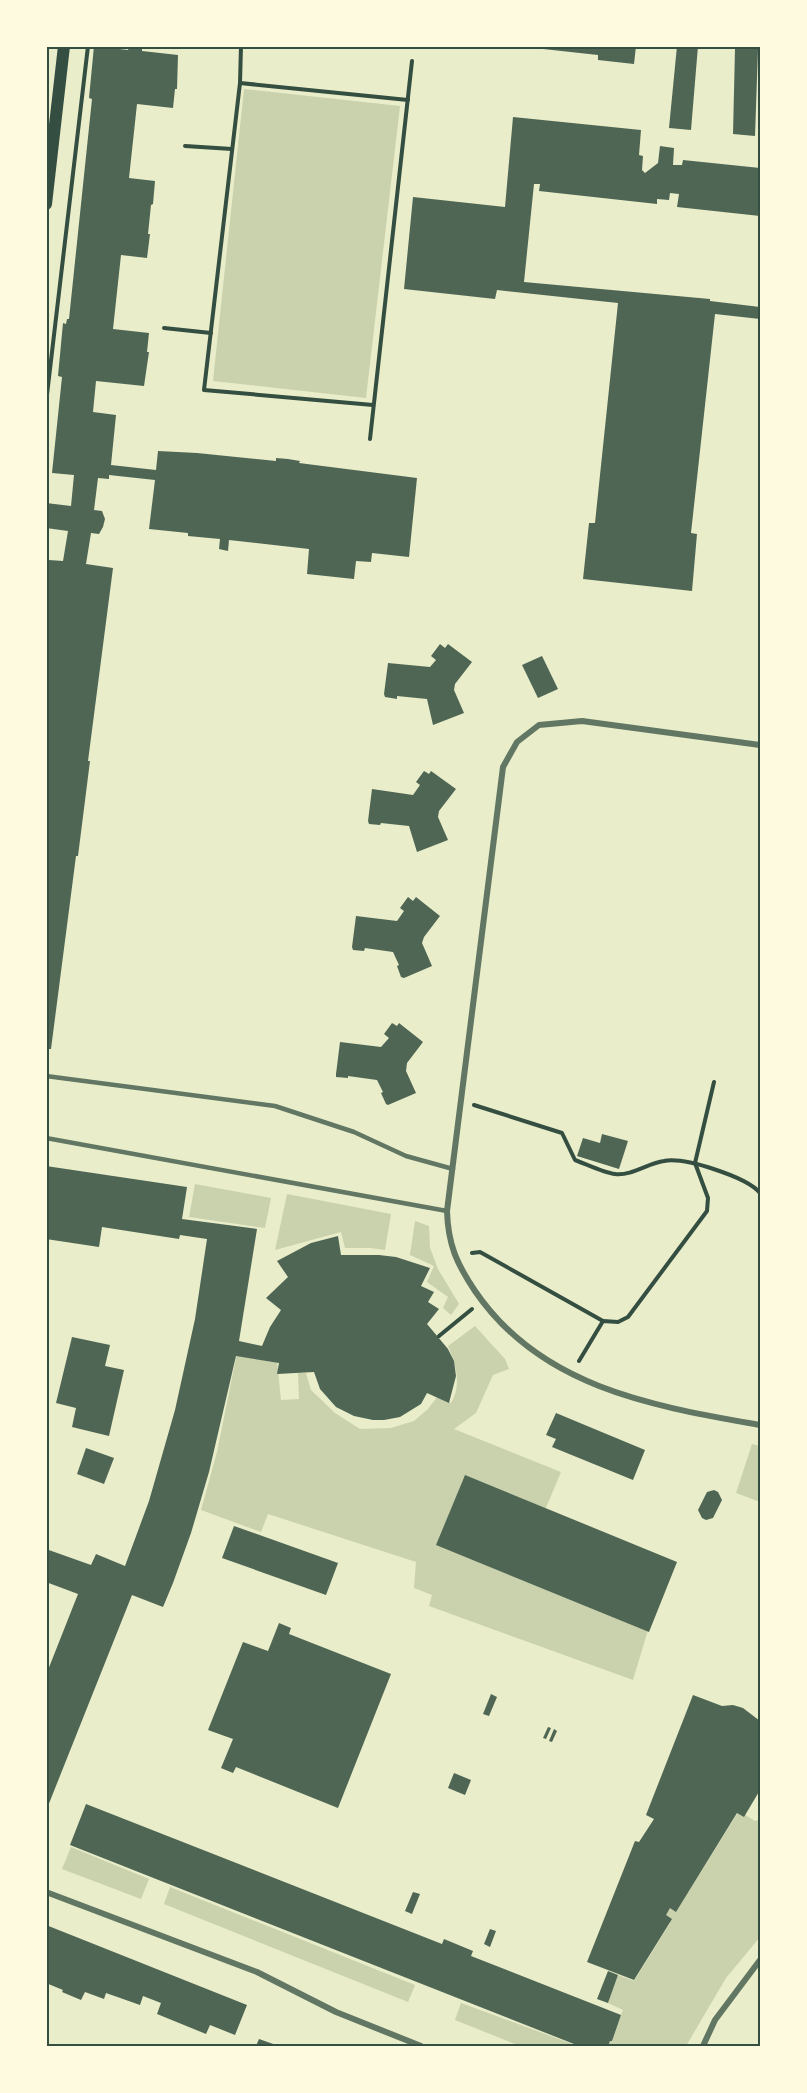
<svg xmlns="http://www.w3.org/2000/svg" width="807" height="2093" font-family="'DM Sans',sans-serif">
	<rect width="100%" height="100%" fill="#e9edc9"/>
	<g fill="#cad2ad">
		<path d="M244,89l156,17 -34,292 -153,-17z"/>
		<path d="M195,1184l76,14 -6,30 -76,-11z"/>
		<path d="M287,1194l104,20 -6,36 -15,-2h-25l-4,-16 -66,18z"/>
		<path d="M415,1221l14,5 1,22 8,21 21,35 -8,11 -8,-7 5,-11 -21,-15 7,-16 -24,-11z"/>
		<path d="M475,1326l30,33 4,10 -16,6 -17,38 -22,16 107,43 -16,38 -81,-33 -27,68 211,85 -15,50 -204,-74 3,-11 -18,-7 2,-26 -148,-48 -7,18 -60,-22 16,-58 20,-99 40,8 4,39 18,-1 -1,-26h8l5,17 24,23 25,16 31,-1 23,-7 14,-12 9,-12 14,6c11,-18 5,-38 -3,-57z"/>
		<path d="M752,1444l8,2v56l-24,-9z"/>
		<path d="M739,1811l16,10 5,-2v118l-34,41 -40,68h-78l15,-36 -15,-7 10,-28 16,6 36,-58 -9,-6 8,-12 8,5z"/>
		<path d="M71,1847l78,32 -8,20 -79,-30z"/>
		<path d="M170,1887l245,98 -7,17 -244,-98z"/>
		<path d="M461,2003l117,43h-58l-65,-26z"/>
	</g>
	<g fill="#4f6655">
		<path d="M94,46l34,4 1,-4h13v5l36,4 -1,34h-2l-2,19 -36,-4 -8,74 26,3 -2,23 -2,1 -3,29h2l-3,24 -26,-3 -8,74 36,4 -2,19h2l-5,34 -48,-5 -3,31 23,3 -5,50 45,5 2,-19 39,2 79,8v-3l12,1 12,2 -1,2 118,15 -8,79 -37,-4 -1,9 -15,-1 -2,18 -47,-5 2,-25 -80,-9 -1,11 -9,-2 1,-10 -32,-3v-3l-39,-4 6,-49 -46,-5v4l-11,-1 -4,32 8,1 3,8 -2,8 -4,7 -8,-1 -5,31 27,4 -25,193h2l-12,95h-2l-25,193h-5v-467l3,-22 14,1 5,-30 -22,-3v-25l25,3 3,-31 -22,-2 10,-96 -4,-1 5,-53 3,1 1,-5h2l23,-220 -3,-1z"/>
		<path d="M534,46h102l-2,18 -36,-4v-5l-64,-7z"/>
		<path d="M677,46h21l-7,84 -22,-2z"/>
		<path d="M724,46h36v4h-2l-3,86 -22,-2 2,-85h-11z"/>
		<path d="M513,117l128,13 -2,25 4,1 -1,14 3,3 13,-10 2,-17 14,2 -1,17h9l1,-5 77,8v48l-83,-9 2,-13 -9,-1 -1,7 -12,-1v5l-118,-13 1,-7h-6l-10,98 186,17v2l50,6v12l-45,-5 -24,219 6,1 -5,57 -109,-12 6,-56h6l23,-220 -121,-13 -2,9 -91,-10 9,-92 92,10z"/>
		<path d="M440,644l5,4 3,-4 24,18 -17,22 -1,6 10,23 -31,12 -6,-26 -30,-3v3l-12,-2 -1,-3 4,-31 42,4 6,-7 -5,-4z"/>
		<path d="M542,656l16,33 -20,9 -16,-33z"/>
		<path d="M424,771l5,3 2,-3 25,18 -17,22 -1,6 10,23 -31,12 -8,-26 -28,-3 -1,2 -11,-1 -1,-3 4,-32 41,6 7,-10 -4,-3z"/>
		<path d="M408,897l5,4 3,-4 24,19 -16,21 -2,6 10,23 -28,12 -3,-1 -4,-11 2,-1 -6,-13 -28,-4 -1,3 -11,-1 -1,-3 4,-31 41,5 7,-10 -4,-3z"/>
		<path d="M392,1023l5,3 2,-3 24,19 -16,21 -1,8 10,22 -28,12 -2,-1 -5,-11 2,-1 -6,-12 -29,-4v2l-12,-1v-3l4,-32 41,5 8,-9 -5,-4z"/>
		<path d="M602,1134l26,7 -9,28 -42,-13 6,-18 17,5z"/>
		<path d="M46,1166l141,21 -5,32 75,10 -18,112 23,5 8,-19 11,-17 -15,-12 22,-21 -11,-16 34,-18 27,-7 3,19h38l17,2 34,11 -9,18 13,6 -6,10 11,7 -12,15 21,25 6,12 2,15 -7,27 -22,-10 -6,11 -21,13 -16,3h-11l-19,-4 -18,-9 -16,-18 -6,-17 -37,2 2,-11 -43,-7 -27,116 -18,61 -18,50 -10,24 -31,-12 -86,216v-136l32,-81 -32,-12v-33l45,16 5,-11 29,12 24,-65 26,-91 20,-91 12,-80 -27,-4 -1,4 -77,-12 -3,20 -53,-8z"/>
		<path d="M72,1337l38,8 -5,21 19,4 -15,66 -37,-9 4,-19 -20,-5z"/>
		<path d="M556,1413l89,37 -12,30 -81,-33 4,-8 -10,-4z"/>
		<path d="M86,1448l28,10 -10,26 -27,-10z"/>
		<path d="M465,1475l212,87 -28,70 -213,-87z"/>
		<path d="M714,1490l4,2 4,8 -9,18 -7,2 -4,-2 -4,-8 9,-18z"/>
		<path d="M234,1526l104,37 -12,32 -104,-37z"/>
		<path d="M279,1623l12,5 -2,6 102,40 -53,134 -102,-41 -3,6 -12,-5 12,-29 -25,-9 35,-88 25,9z"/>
		<path d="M491,1694l6,3 -8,19 -6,-2z"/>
		<path d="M693,1695l29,11 11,-1 10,3 17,13v69l-16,27 -7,-4 -61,99 -6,-4 -4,7 6,4 -38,61 -47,-18 48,-121 4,1 15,-23 -8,-4z"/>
		<path d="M548,1727l3,1 -5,11 -3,-1z"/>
		<path d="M554,1729l3,2 -5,11 -3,-1z"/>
		<path d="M454,1773l17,7 -6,15 -17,-7z"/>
		<path d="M86,1804l356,140 2,-5 29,12 -2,5 150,59 -9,26h-2l-2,5h-29l-509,-201z"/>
		<path d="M413,1892l7,2 -8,20 -7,-3z"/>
		<path d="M46,1925l201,80 -12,30 -25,-10 -4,9 -49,-20 4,-11 -18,-7 -3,9 -34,-12 -2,6 -19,-7 -4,8 -19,-8 1,-2 -17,-7z"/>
		<path d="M490,1929l6,2 -6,16 -6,-3z"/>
		<path d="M608,1971l10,4 -10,28 -11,-4z"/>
		<path d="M259,2039l20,7h-23z"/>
	</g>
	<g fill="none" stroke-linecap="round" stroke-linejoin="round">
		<g stroke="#344e41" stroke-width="4">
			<path d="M240,83l1,-37"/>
			<path d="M185,146l47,3"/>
			<path d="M164,328l47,5"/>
			<path d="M46,403l42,-357"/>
			<path d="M373,405l-169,-15 36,-307 168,17"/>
			<path d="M370,439l42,-378"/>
			<path d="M474,1105l88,28 13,27c11,4 29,13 40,14 17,2 33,-11 49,-13 21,-4 83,16 96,32"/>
			<path d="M472,1253l8,-1 123,69"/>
			<path d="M439,1336l33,-27"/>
			<path d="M579,1361l24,-40 15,1 10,-5 79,-106 1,-13 -13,-35 19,-81"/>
		</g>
		<g stroke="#617663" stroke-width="4.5">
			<path d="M46,1076l229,30 79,26 52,24 47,13"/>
			<path d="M46,1138l401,73"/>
		</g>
		<g stroke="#617663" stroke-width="6">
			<path d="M760,745l-178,-24 -43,4 -22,17 -14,25 -56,444c1,34 10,53 28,80 66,97 178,115 285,134"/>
			<path d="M46,1892l211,80 79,40 85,34"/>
			<path d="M703,2046l12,-26 45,-60"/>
		</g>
		<path stroke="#344e41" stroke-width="12" d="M46,204l18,-158"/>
	</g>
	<rect width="807" height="2093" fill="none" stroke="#fefae0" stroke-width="96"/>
	<rect x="48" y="48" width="711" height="1997" fill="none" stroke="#344e41" stroke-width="2"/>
</svg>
